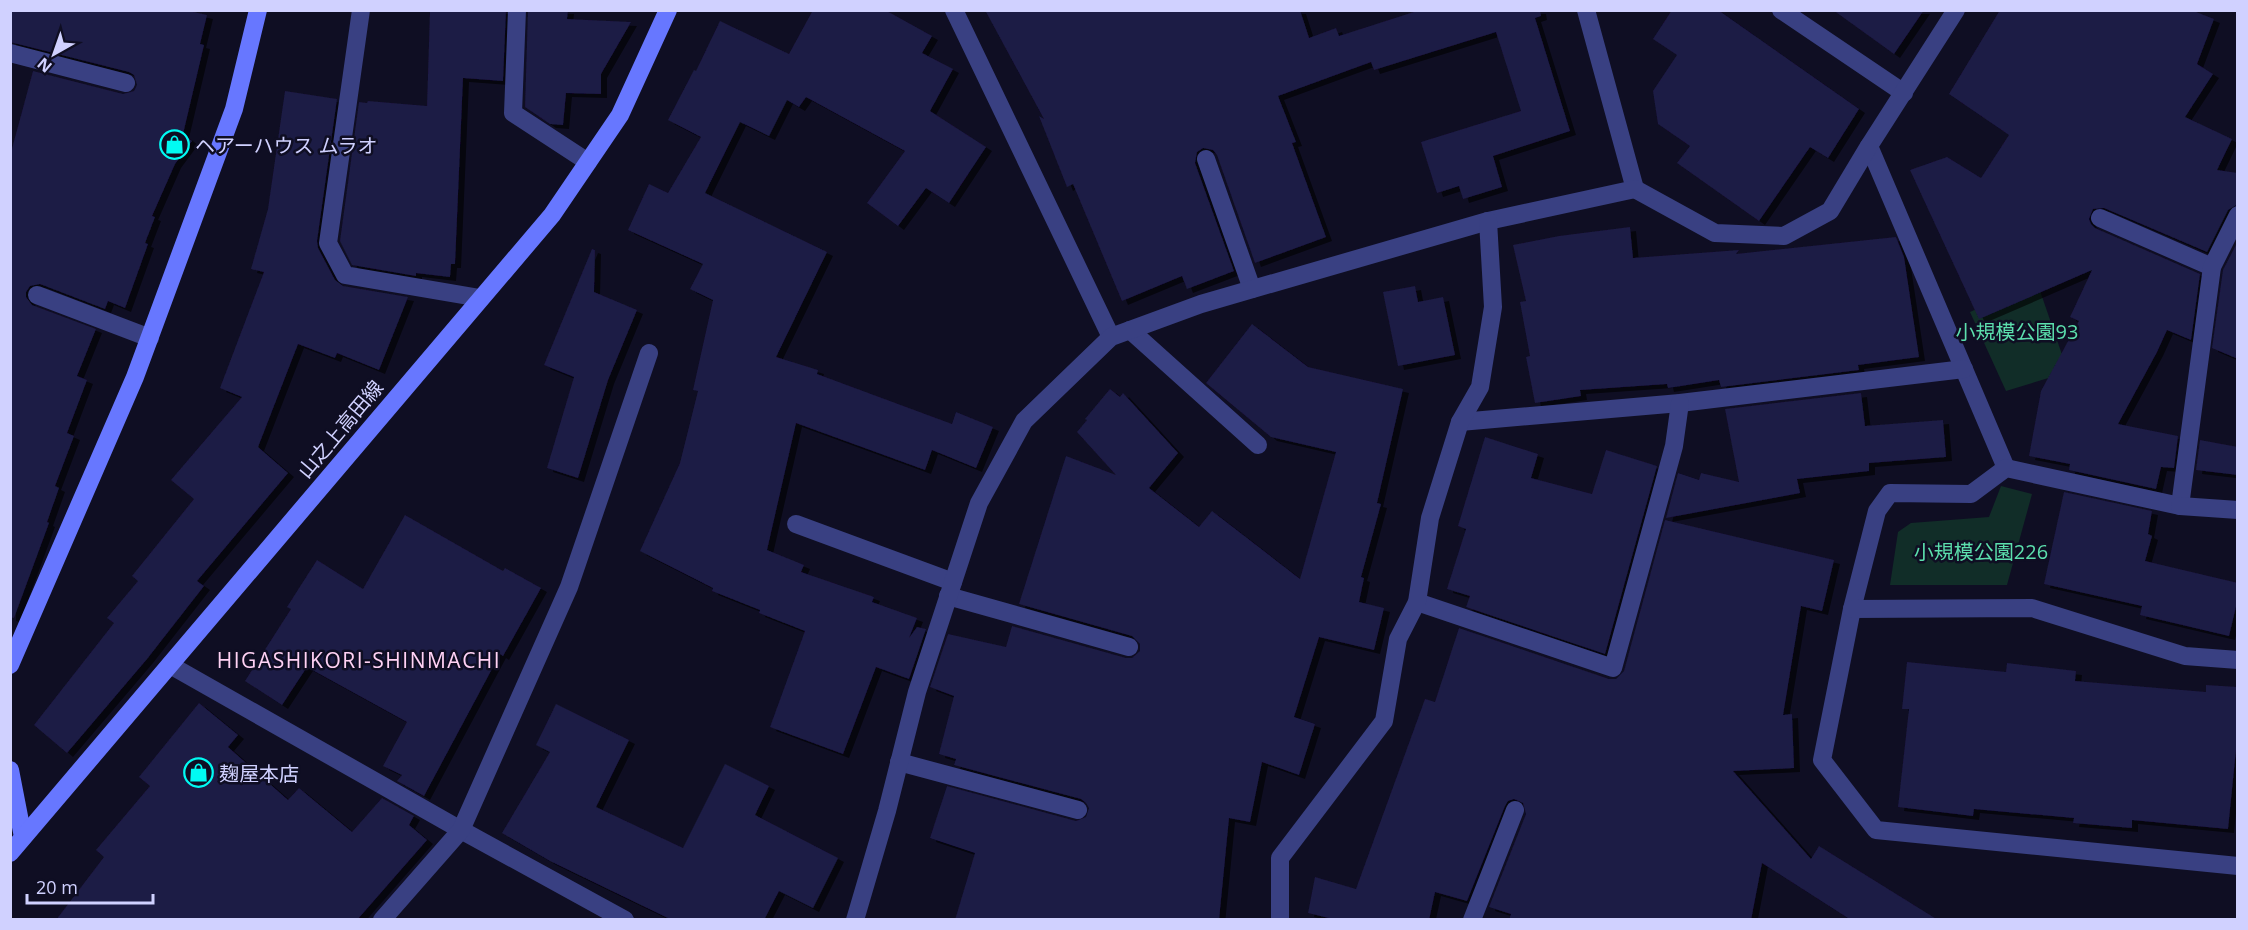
<svg xmlns="http://www.w3.org/2000/svg" width="2248" height="930" font-family="'Open Sans','Noto Sans JP',sans-serif">
	<defs>
		<filter id="shadow"><feDropShadow dx="6" dy="4" stdDeviation="0" flood-color="#0009"/></filter>
	</defs>
	<rect width="100%" height="100%" fill="#0f0e23"/>
	<g fill="#112d28">
		<path d="M2037,282l31,90 -62,19 -36,-79z"/>
		<path d="M2001,486l31,8 -25,91h-117l8,-53 13,-9 78,-6z"/>
	</g>
	<g fill="#1d1a44" filter="url(#shadow)">
		<path d="M10,10h175l22,5 -7,29 4,1 -21,89 9,7 -17,23 -23,52 3,1 -10,26 3,1 -23,64 -17,-7 -3,8 -65,-25 -10,2 -4,6v5l6,8 64,24 -19,47 10,4 -20,53 7,3 -19,50 4,2 -12,34 2,1 -35,95 -4,-1v-461l23,-85 90,23 11,-3 3,-6 -3,-10 -5,-3 -119,-30z"/>
		<path d="M430,10h76l-3,71 -40,-3 -8,186h-4l-1,13 -34,-4v3l-64,-11 -12,-24 19,-139 8,1 1,-2 59,5z"/>
		<path d="M528,10h40l-1,9 64,3 -30,52v20l-35,-1 -3,32 -13,-1 -25,-17z"/>
		<path d="M813,10h72l47,26 -10,17 31,16 -23,42 56,36 -37,56 -23,-15 -28,38 -31,-23 38,-52 -99,-54 -7,10 -12,-7 -18,36 -29,-14 -35,71 122,59 -51,105 42,13 -1,4 135,50 4,-12 37,15 -17,41 -44,-18 -7,20 -129,-47 -29,127 37,15 -3,7 73,25 -2,5 45,16 -8,20 8,-11 9,2 -17,50 -33,-12 -33,87 -73,-27 35,-96 -46,-18 1,-3 -48,-19 1,-3 -73,-37 40,-88 18,-72 -5,-1 20,-90 -23,-11 13,-25 -75,-34 21,-46 19,9 33,-56 -33,-17 26,-50 2,1 24,-50 69,33z"/>
		<path d="M985,10h315l9,28 27,-10 3,8 81,-26h120l1,6 -6,2 35,113 -77,25 9,31 -39,12 -4,-13 -22,7 -16,-51 100,-31 -25,-79 -122,38 -3,-8 -93,34 18,46 -4,1 34,94 -71,26 -38,-108 -4,-5 -10,-2 -6,4 -2,11 39,108 -47,18 -5,-13 -60,25 -49,-117 -6,3 -28,-71 5,3z"/>
		<path d="M1672,10h46l141,99 -31,49 -18,-11 -51,74 -82,-58 13,-17 -32,-22 -5,-33 24,-36 -24,-16z"/>
		<path d="M1833,10h91l-30,44z"/>
		<path d="M2000,10h191l23,9 -17,45 16,10 -28,43 47,22 -15,31 21,3v31l-10,6 -21,42 -103,-44 -11,1 -4,10 2,5 4,4 105,46 -9,66 -24,-10 -10,22 -39,72 60,12 -4,32 -13,-1 -5,22 -87,-19 1,-6 -41,-8 12,-65 38,-70 -9,-4 22,-47 -113,49 -69,-149 37,-13 34,21 28,-43 -60,-41z"/>
		<path d="M285,91l52,8 -20,142 1,7 17,32 8,6 65,11 -29,73 -42,-17 -2,5 -37,-14 -40,103 30,26 -91,108 7,5 -57,73 -80,94 -33,-28 80,-102 -7,-5 31,-37 -6,-5 62,-77 -23,-19 71,-83 -22,-9 44,-116 -13,-3 17,-60z"/>
		<path d="M1630,227l3,31 106,-8 -3,4 160,-17 8,20 15,100 -61,8 1,5 -138,17 -2,-7 -51,8 -1,-4 -87,6 1,6 -46,7 -9,-46 4,-1 -10,-54 6,-1 -13,-56 46,-9z"/>
		<path d="M2238,241v118l-26,-11 11,-78z"/>
		<path d="M592,249l3,1 -1,42 43,18 -29,70 -30,98 -31,-10 27,-91 -30,-12z"/>
		<path d="M1415,286l3,16 25,-5 12,58 -57,11 -15,-74z"/>
		<path d="M1252,324l56,43 95,22 -26,114 4,1 -20,73 3,1 -5,24 25,6 -10,42 -55,-13 -25,80 21,7 -16,51 -37,-13 -12,60 -21,-4 -10,102h-264l20,-67 -45,-15 17,-52 129,35 10,-4 3,-9 -3,-5 -5,-4 -127,-34 2,-6 -17,-5 15,-58 -24,-9 18,-53 58,13 6,-21 114,32h6l8,-7v-7l-8,-8 -113,-32 47,-148 50,19 -39,-43 10,-12 -2,-1 25,-30 10,8 3,-4 55,60 -29,35 50,39 13,-16 88,68 36,-127 -65,-15 -65,-54z"/>
		<path d="M1861,393l4,33 78,-6 3,37 -77,6v8l-72,8 3,14 -134,25 12,-45 21,7 2,-7 38,9 -14,-73z"/>
		<path d="M1485,437l53,17 -7,24 61,16 14,-44 51,16 -52,188 -139,-47 4,-11 -23,-7 19,-60 -8,-3z"/>
		<path d="M2200,440l38,7v28l-42,-5z"/>
		<path d="M2064,492l88,19 -4,23 4,2 -7,25 93,22v15l-9,38 -89,-21 2,-9 -98,-22z"/>
		<path d="M405,515l98,56 2,-3 36,20 -38,68 -3,-2 -76,142 -27,-15 5,-6 -19,-9 24,-44 -100,-55 -25,38 -37,-24 46,-72 -4,-2 30,-47 46,29z"/>
		<path d="M1665,520l169,40 -12,51 -21,-5 -18,109 9,-1 2,54 -61,3 78,88 8,-13 119,74h-87l-89,-57 -11,57h-242l2,-6 -22,-7 37,-93 -3,-11 -9,-4 -6,2 -3,5 -38,95 -32,-9 -6,28h-92l-29,-7 7,-36 41,12 69,-190 10,3 24,-74 150,51h7l8,-8z"/>
		<path d="M1907,662l99,10 1,-9 69,8 -1,10 131,11v-7l32,2v43l-10,99 -96,-9v8l-59,-5 1,-5 -100,-9 -1,7 -75,-9 11,-98h-7z"/>
		<path d="M199,703l39,32 -10,12 60,53 11,-12 53,44 30,-34 32,18 -5,9 18,15 -70,80h-301l48,-63 -8,-7 54,-64 -11,-9z"/>
		<path d="M556,704l73,36 -33,67 87,41 42,-84 44,22 -14,29 83,43 -25,50 -34,-17 -15,29h-92l-122,-59 -48,-28 48,-81 -14,-7z"/>
	</g>
	<g fill="none" stroke-linecap="round" stroke-linejoin="round">
		<g stroke="#394082" stroke-width="18">
			<path d="M517,10l-4,103 75,49"/>
			<path d="M1206,159l46,130"/>
			<path d="M2100,218l112,49"/>
			<path d="M37,295l113,43"/>
			<path d="M1130,330l128,115"/>
			<path d="M796,524l157,58"/>
			<path d="M948,596l181,51"/>
			<path d="M170,665l291,165"/>
			<path d="M899,762l179,48"/>
		</g>
		<g stroke="#394082" stroke-width="18">
			<path d="M361,10l-33,233 17,32 135,23"/>
			<path d="M954,10l157,327"/>
			<path d="M1586,10l49,179"/>
			<path d="M1781,10l123,83"/>
			<path d="M10,53l116,30"/>
			<path d="M1869,146l137,322"/>
			<path d="M2238,215l-26,52 -32,239 -174,-38 -35,26 -81,-1 -13,18 -25,98 -30,151 54,70 362,36"/>
			<path d="M1460,422l220,-19 284,-34"/>
			<path d="M2180,506l58,4"/>
			<path d="M1417,602l196,66 61,-222 6,-43"/>
			<path d="M1852,609l180,-1 153,48 53,4"/>
			<path d="M461,830l164,90"/>
			<path d="M382,920l79,-90 108,-243 80,-234"/>
			<path d="M855,920l32,-109 30,-119 62,-189 45,-82 87,-84 90,-33 287,-83 147,-32 80,44 69,3 46,-25 39,-65 87,-136"/>
			<path d="M1280,920v-62l104,-137 14,-82 19,-37 13,-84 30,-96 20,-35 13,-80 -5,-86"/>
			<path d="M1472,920l43,-110"/>
		</g>
		<g stroke="#6777ff" stroke-width="18">
			<path d="M10,665l125,-288 99,-268 24,-99"/>
			<path d="M10,770l13,67"/>
			<path d="M10,853l542,-638 68,-100 48,-105"/>
		</g>
	</g>
	<defs>
		<symbol id="shop-ring" viewBox="-11 -11 22 22"><circle r="9.5" fill="#0f0e23" stroke="#01faf2" stroke-width="1.5"/><path d="M-5-2.5h2.3a2.7 3.5 0 0 1 5.4 0H5L5.5 6h-11ZM-1.5-2.5h3a1.5 2.3 0 0 0-3 0Z" fill="#01faf2"/></symbol>
	</defs>
	<g fill-rule="evenodd">
		<use href="#shop-ring" x="158" y="128" width="33" height="33"/>
		<use href="#shop-ring" x="182" y="756" width="33" height="33"/>
	</g>
	<g text-anchor="middle" dominant-baseline="central" stroke-width="5" stroke-linejoin="round" paint-order="stroke">
		<g font-size="20" fill="#d0d1ff" stroke="#0f0e23" text-anchor="start">
			<text x="195" y="145">ヘアーハウス ムラオ</text>
			<text x="219" y="773">麹屋本店</text>
		</g>
		<g font-size="20" fill="#5cdfad" stroke="#0f0e23">
			<text x="2017" y="331">小規模公園93</text>
			<text x="1981" y="551">小規模公園226</text>
		</g>
		<g font-size="20" fill="#d0d1ff" stroke="#0f0e23">
			<text transform="translate(340 429) rotate(-50)">山之上高田線</text>
		</g>
		<g font-size="21" letter-spacing="1.5" fill="#ffd2f4" stroke="#0f0e23">
			<text x="359" y="660">HIGASHIKORI-SHINMACHI</text>
		</g>
	</g>
	<rect width="2248" height="930" fill="none" stroke="#d0d1ff" stroke-width="24"/>
	<g transform="translate(54 54) rotate(220)" stroke="#0f0e23" stroke-width="4.5" paint-order="stroke">
	<path d="M0-4.5L10 22L0 15L-10 22Z" fill="#d0d1ff"/>
	<text y="-9" font-size="16" font-weight="bold" text-anchor="middle" fill="#d0d1ff">N</text>
	</g>
	<path d="M27 894v9h126v-9" fill="none" stroke="#d0d1ff" stroke-width="3"/>
	<text x="36" y="894" font-size="18" fill="#d0d1ff" stroke="#0f0e23" stroke-width="4.5" paint-order="stroke">20 m</text>
</svg>
